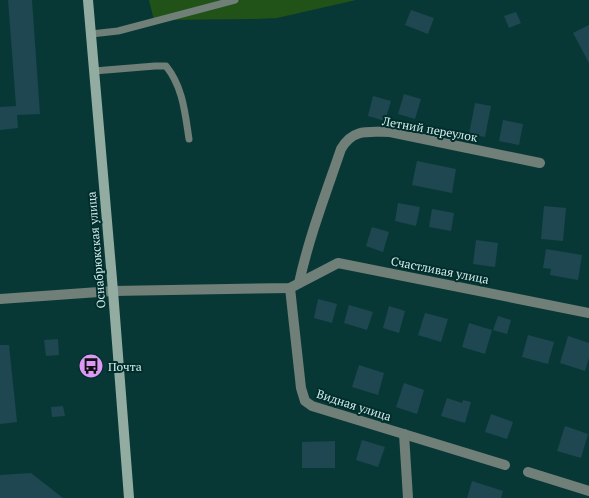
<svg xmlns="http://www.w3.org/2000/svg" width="589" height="498" font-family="'PT Serif',serif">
	<rect width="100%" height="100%" fill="#083836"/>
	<path fill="#215318" d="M149,0h207l-79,18 -23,1 -100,1z"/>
	<g fill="#1e4751">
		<path d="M8,0h24l8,114 -23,1 1,13 -18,2v-23l16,-1z"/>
		<path d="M411,10l23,8 -6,16 -23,-9z"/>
		<path d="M516,12l5,11 -12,5 -5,-12z"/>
		<path d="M589,25v38l-16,-30z"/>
		<path d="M404,94l17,5 -6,20 -17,-5z"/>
		<path d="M373,96l18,5 -6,20 -17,-5z"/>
		<path d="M475,103l16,3 -6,31 -16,-3z"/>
		<path d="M503,120l20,4 -4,21 -20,-4z"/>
		<path d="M417,161l39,8 -4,24 -40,-8z"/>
		<path d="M398,203l22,4 -4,19 -21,-5z"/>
		<path d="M544,206l22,2 -3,33 -22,-2z"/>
		<path d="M432,209l22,4 -3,18 -22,-4z"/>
		<path d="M372,227l17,5 -6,20 -17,-6z"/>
		<path d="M476,240l22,3 -3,24 -22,-3z"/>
		<path d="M546,249l36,6 -4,25 -28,-5 1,-6 -8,-1z"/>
		<path d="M318,299l19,5 -5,19 -18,-5z"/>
		<path d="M349,305l24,7 -6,18 -23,-7z"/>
		<path d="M389,306l16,5 -6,22 -16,-5z"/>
		<path d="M425,313l23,6 -7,23 -23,-7z"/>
		<path d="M498,316l13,4 -4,14 -14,-4z"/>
		<path d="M469,323l23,7 -7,24 -23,-7z"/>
		<path d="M528,335l26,7 -6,22 -26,-7z"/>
		<path d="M568,336l21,7v15l-4,13 -25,-8z"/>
		<path d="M58,339l1,16 -13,1 -2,-16z"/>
		<path d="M0,345h9l8,77 -17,2z"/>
		<path d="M359,365l25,8 -6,22 -26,-8z"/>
		<path d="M404,383l20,7 -7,24 -21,-7z"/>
		<path d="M447,398l15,5 1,-3 8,2 -6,21 -24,-7z"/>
		<path d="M63,406l2,10 -13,1 -1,-10z"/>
		<path d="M491,414l22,8 -6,17 -22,-7z"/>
		<path d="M565,426l23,8 -7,24 -24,-7z"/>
		<path d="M362,440l23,7 -7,20 -22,-7z"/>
		<path d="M335,441v27h-33v-26z"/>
		<path d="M31,473l32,25h-63v-23z"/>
		<path d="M472,481l31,10 -2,7h-34z"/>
	</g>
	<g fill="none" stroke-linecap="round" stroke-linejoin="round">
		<g stroke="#707f78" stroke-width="7">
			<path d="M91,34l27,-3 117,-31"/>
			<path d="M94,71l61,-5h11c17,21 19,47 23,73"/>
		</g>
		<g stroke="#707f78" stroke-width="10">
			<path d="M299,283c10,-46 27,-90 42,-134 12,-21 28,-17 49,-17l150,31"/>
			<path d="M290,288l11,100 4,13 7,5 193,59"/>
			<path d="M0,299l113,-8 177,-3 48,-25 251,50"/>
			<path d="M404,434l4,64"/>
			<path d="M528,472l61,19"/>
		</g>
		<path stroke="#93aca1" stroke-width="10" d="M88,0l25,291 16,207"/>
	</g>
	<defs>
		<symbol id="bus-disc" viewBox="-11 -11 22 22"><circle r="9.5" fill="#db99f5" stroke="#002e2c"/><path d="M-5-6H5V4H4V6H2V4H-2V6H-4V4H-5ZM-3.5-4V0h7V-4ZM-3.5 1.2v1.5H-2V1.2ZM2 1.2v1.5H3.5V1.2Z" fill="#111"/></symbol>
	</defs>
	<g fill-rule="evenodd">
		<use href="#bus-disc" x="77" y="352" width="28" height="28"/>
	</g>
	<g text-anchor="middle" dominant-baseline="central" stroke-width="4" stroke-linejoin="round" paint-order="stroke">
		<g font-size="12" fill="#d6edeb" stroke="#002e2c">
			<text transform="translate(430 129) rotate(10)">Летний переулок</text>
			<text transform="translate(96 250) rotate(-95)">Оснабрюкская улица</text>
			<text transform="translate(440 270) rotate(11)">Счастливая улица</text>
			<text transform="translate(354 405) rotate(18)">Видная улица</text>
		</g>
		<g font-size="12" fill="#d6edeb" stroke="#002e2c" text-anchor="start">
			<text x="108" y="366">Почта</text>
		</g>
	</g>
</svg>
